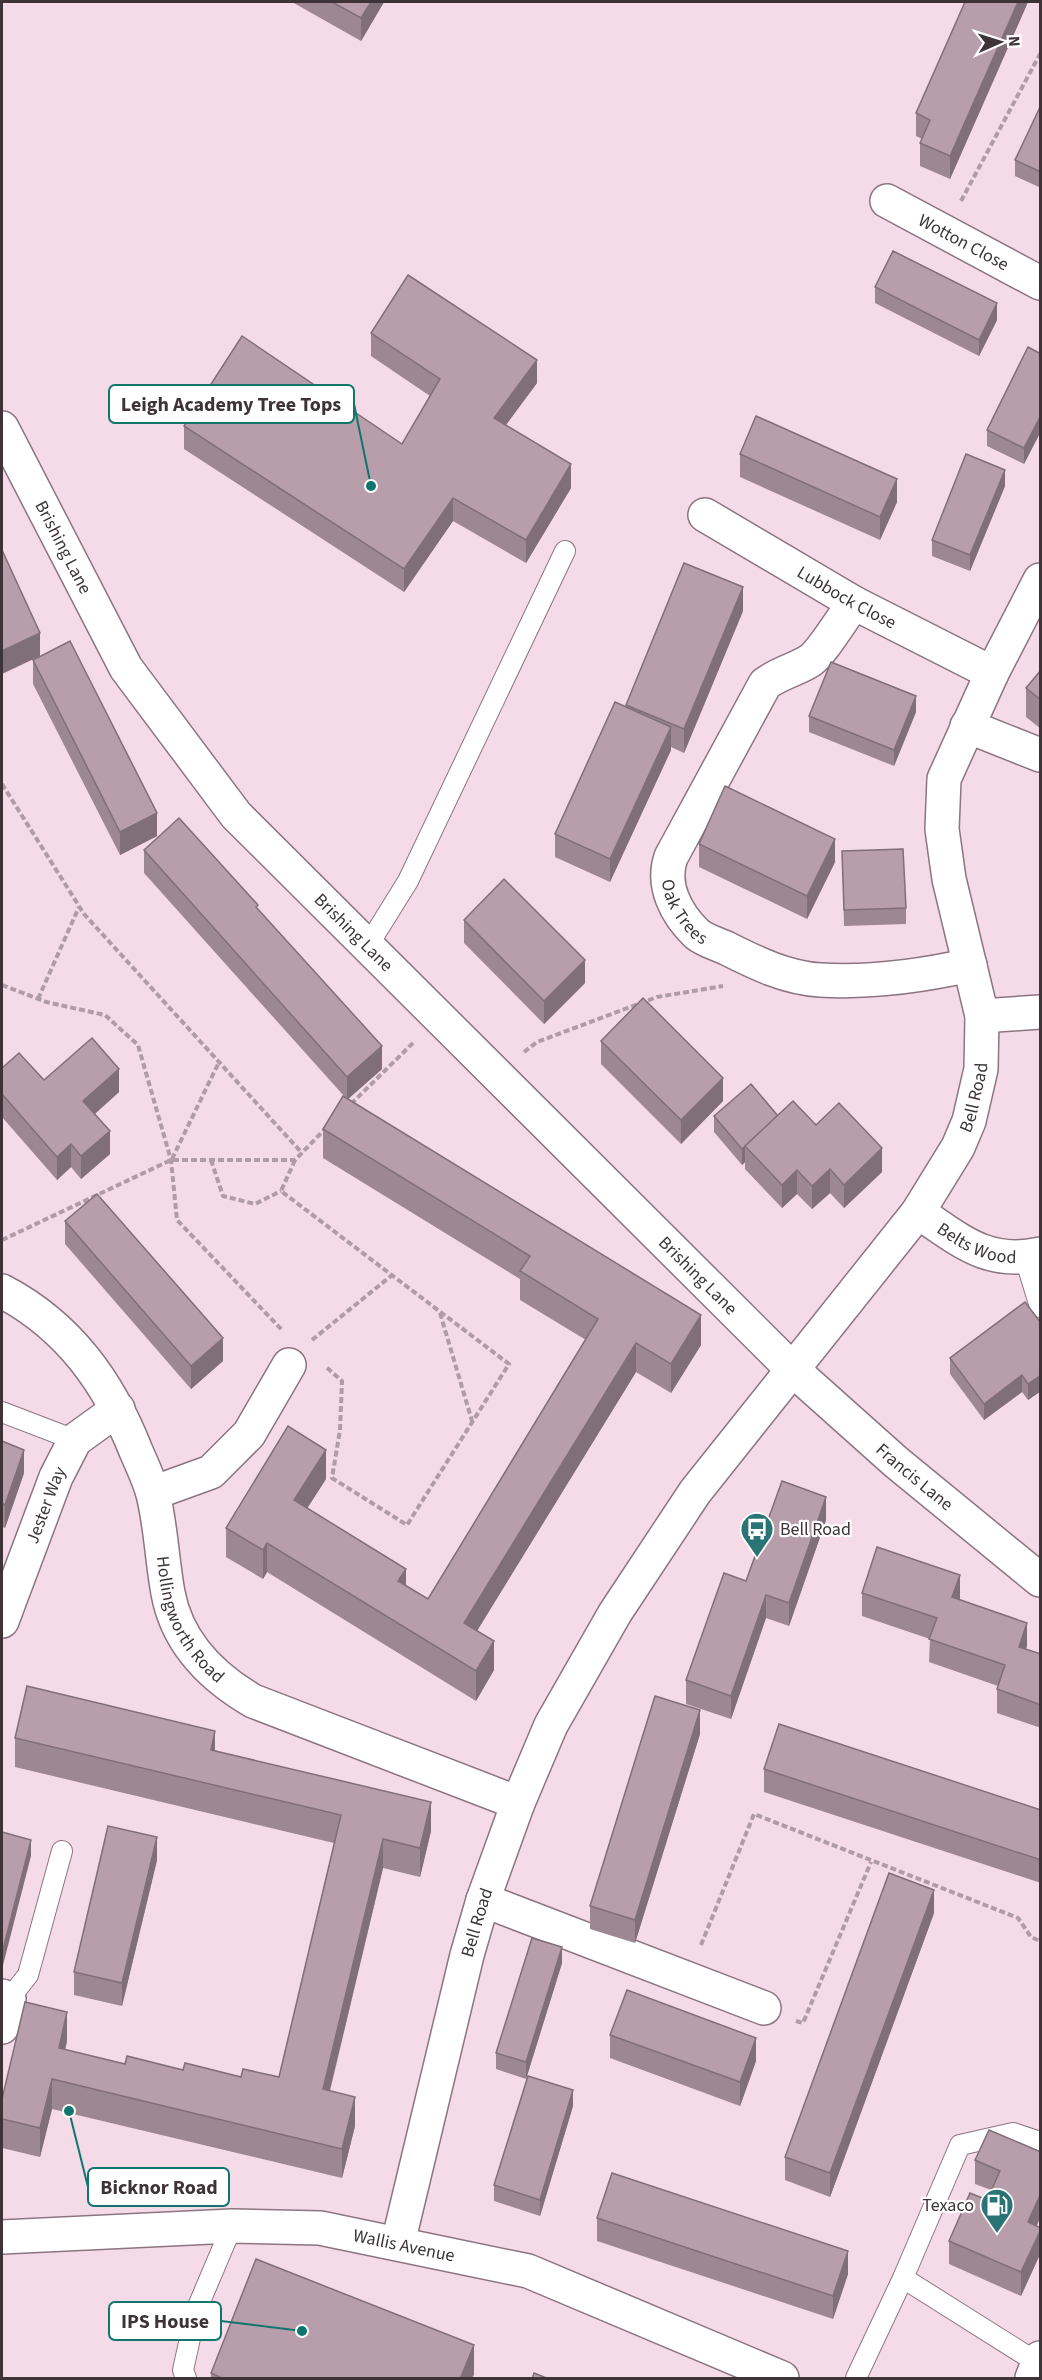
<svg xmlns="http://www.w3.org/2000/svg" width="1042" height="2380" font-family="'Source Sans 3',sans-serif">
	<rect width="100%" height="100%" fill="#f5dbe7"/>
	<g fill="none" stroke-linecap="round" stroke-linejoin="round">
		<defs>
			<g id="lane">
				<path d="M367,947l41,-66 157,-330"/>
				<path d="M1025,1258l15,49"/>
				<path d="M2,1412l73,28"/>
				<path d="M9,1999l19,-24 34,-124"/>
				<path d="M903,2278l135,85"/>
				<path d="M186,2378l-3,-8 13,-59 36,-85"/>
				<path d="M856,2378l47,-100 57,-133 53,-12 27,9"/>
			</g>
			<g id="street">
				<path id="s1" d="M887,201l153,82"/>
				<path id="s2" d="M2,428l124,240 110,147 557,555 103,92 144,118"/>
				<path id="s3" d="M705,515l149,88 138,70"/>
				<path id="s4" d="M854,603c-11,14 -31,48 -43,57 -15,10 -32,13 -46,24l-94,173c-10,28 5,57 26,77 7,6 20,10 29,14 30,15 60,30 94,32 51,3 101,-4 150,-15"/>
				<path d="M967,726l73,29"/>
				<path d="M982,1016l58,-4"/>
				<path id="s5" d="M918,1212c42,28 69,54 122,42"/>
				<path id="s6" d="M2,1291c67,35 107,92 134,160 6,14 13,28 17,43 8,32 9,67 15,99 9,49 44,84 85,108l265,102"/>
				<path d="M153,1493l58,-21 38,-38 40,-69"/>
				<path id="s7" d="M2,1621l54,-144 19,-37 43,-31"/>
				<path d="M483,1900l281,108"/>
				<path d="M2,1996l7,3 -7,28"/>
				<path id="s8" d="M2,2237l230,-11 88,2 208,43 254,107"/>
				<path id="s9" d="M398,2243l69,-288 16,-55 35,-97 33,-78 64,-112 80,-121 223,-280 40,-65 11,-26 12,-52 1,-53 -33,-137 -7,-50 2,-50 48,-106 48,-93"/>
			</g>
			<path id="primary" d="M1032,2378l8,-20"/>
		</defs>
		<use href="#lane" stroke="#8c7580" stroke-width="22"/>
		<use href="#street" stroke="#8c7580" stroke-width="36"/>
		<use href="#primary" stroke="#8c7580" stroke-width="36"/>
		<g stroke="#b09ca5" stroke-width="4" stroke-dasharray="6 3" stroke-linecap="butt">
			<path d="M961,201l79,-147"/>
			<path d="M2,784l82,130 218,239"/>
			<path d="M2,985l44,17 59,13 33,30 33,115 6,60 105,110"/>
			<path d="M38,999l41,-92"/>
			<path d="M524,1052l13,-10 120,-45 66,-11"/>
			<path d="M351,1104l63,-62"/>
			<path d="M172,1159l47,-97"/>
			<path d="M211,1160l12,36 32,8 26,-13"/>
			<path d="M295,1160l-14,31 228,173 -102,161 -75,-47 8,-48 2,-49 -17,-15"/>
			<path d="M2,1240l169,-80h124l31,-32"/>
			<path d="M440,1313l32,108"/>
			<path d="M312,1340l79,-64"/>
			<path d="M701,1945l53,-131 264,104 13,19 9,4"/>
			<path d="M796,2021l7,2 68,-161"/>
		</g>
		<use href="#lane" stroke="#fff" stroke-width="20"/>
		<use href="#street" stroke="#fff" stroke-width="33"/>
		<use href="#primary" stroke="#fff" stroke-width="33"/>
	</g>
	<g fill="#9d8892">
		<path d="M292,2h92l-23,39z"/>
		<path d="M976,2h52l-78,177 -30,-13v-23l2,-4 -6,-3v-23z"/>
		<path d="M1041,105v83l-26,-12v-16z"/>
		<path d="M875,287l122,33 -18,36 -104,-53z"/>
		<path d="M371,333l166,50 -31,42 65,63 -45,75 -73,-42 -49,71 -220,-143v-23l218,18 28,-48 -59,-40z"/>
		<path d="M1041,354v77l-17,33 -37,-18v-16z"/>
		<path d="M740,454l157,48 -17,38 -140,-63z"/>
		<path d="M1005,486l-35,85 -38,-15v-16z"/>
		<path d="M743,611l-59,142 -13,-6v3l-61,132 -55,-25v-23l71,-128v-1z"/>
		<path d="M33,660l124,176 -37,19 -87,-171z"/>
		<path d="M1041,670v59l-15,-12v-29z"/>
		<path d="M916,712l-22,54 -85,-34v-16z"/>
		<path d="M699,844l136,18 -28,57 -108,-52z"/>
		<path d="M144,850l114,59 124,160 -34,30 353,246 -30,48 -35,-21 -159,259 17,39 -18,31 -209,-129 -4,7 -37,-22v-29l100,-49 -19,29 99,77 22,14 158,-259 -66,-40v-21l-197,-121v-29l21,-33 -200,-223z"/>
		<path d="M842,851l64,57v16l-62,2z"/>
		<path d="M464,920l121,63 -41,41 -80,-81z"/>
		<path d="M601,1041l122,60 -42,43 -80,-80z"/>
		<path d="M2,1068l42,12 75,12 -24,22 15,40 -29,25 -10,-12 -14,13 -55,-63z"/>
		<path d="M714,1116h64l38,9 66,47 -38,36 -14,-15 -18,16 -15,-15 -15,14 -37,-39v-7l-3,3 -28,-33z"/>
		<path d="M65,1221l158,140 -32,28 -126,-145z"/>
		<path d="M1041,1323v68l-13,9 -6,-8 -38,28 -34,-46v-16z"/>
		<path d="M2,1441l22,32 -19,55 -3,-1z"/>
		<path d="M826,1520l-37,106 -23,-8 -35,101 -45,-15v-24l60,-99z"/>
		<path d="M862,1593l98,5 -1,2 68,46 -1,3 15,5v74l-44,-15v-24l1,-3 -69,-24 1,-23 -68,-23z"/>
		<path d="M700,1734l-65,209 -45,-14v-23z"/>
		<path d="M15,1738l200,12 216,81 -11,46 -37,-9 -53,223 25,35 -13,52 -290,-69 -12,48 -38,-9v-49l65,-58 -2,9 60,14 116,13h38l55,-234 -319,-76z"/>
		<path d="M764,1769l277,41v73l-277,-91z"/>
		<path d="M157,1860l-35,146 -48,-11v-23z"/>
		<path d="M934,1913l-104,284 -45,-17v-23z"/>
		<path d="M562,1963l-36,116 -30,-10v-16z"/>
		<path d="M610,2035l146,26 -16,45 -130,-48z"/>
		<path d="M573,2106l-33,110 -46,-15v-16z"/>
		<path d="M1041,2152v64l-5,10 5,2v24l-20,44 -72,-32v-23l38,-41 4,-10 -16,-6v-24z"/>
		<path d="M597,2218l251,56 -15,45 -236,-78z"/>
		<path d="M211,2373l263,1 -2,5h-261z"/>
	</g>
	<g fill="#806f77">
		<path d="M371,2h13l-23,39v-23z"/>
		<path d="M1018,2h10l-78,177v-23z"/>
		<path d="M997,303v17l-18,36v-16z"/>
		<path d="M537,360v23l-43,58v-23z"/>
		<path d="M1041,415v16l-17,33v-16z"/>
		<path d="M571,464v24l-45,75v-23z"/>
		<path d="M1005,470v16l-35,85v-16z"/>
		<path d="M897,479v23l-17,38v-23z"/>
		<path d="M453,498v23l-49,71v-23z"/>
		<path d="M743,587v24l-59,142v-24z"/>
		<path d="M40,633v23l-38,18v-23z"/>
		<path d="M916,696v16l-22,54v-16z"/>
		<path d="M671,727v23l-61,132v-23z"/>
		<path d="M157,813v23l-37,19v-23z"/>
		<path d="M835,839v23l-28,57v-23z"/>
		<path d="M585,960v23l-41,41v-23z"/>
		<path d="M382,1046v23l-35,31v-23z"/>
		<path d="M119,1069v23l-36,32v-23z"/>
		<path d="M723,1078v23l-42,43v-24z"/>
		<path d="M110,1131v23l-29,25v-23z"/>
		<path d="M71,1144v23l-14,13v-23z"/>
		<path d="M745,1146v16l-3,3v-16z"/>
		<path d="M882,1148v24l-38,36v-23z"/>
		<path d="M830,1169v24l-18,16v-23z"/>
		<path d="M797,1170v24l-15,14v-23z"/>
		<path d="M701,1315v30l-30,48v-29z"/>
		<path d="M223,1338v23l-32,28v-23z"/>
		<path d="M636,1343v29l-172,280v-29z"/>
		<path d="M1022,1375v17l-38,28v-16z"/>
		<path d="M1041,1375v16l-13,9v-16z"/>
		<path d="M24,1450v23l-19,55v-23z"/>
		<path d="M326,1450v29l-32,50v-29z"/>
		<path d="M826,1497v23l-37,106v-23z"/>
		<path d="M267,1543v29l-4,7v-29z"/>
		<path d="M406,1569v29l-8,-17z"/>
		<path d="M960,1575v23l-8,22v-23z"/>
		<path d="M766,1595v23l-35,101v-23z"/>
		<path d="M1027,1623v23l-8,24v-23z"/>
		<path d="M494,1641v29l-18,31v-30z"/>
		<path d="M700,1710v24l-65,209v-23z"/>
		<path d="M215,1731v29l-4,-10z"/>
		<path d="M431,1802v29l-11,46v-29z"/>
		<path d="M157,1837v23l-35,146v-23z"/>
		<path d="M383,1839v29l-60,250v-29z"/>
		<path d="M31,1840v16l-29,113v-16z"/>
		<path d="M934,1890v23l-104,284v-24z"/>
		<path d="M562,1947v16l-36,116v-17z"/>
		<path d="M67,2012v29l-8,36v-29z"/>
		<path d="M756,2038v23l-16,45v-24z"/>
		<path d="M52,2079v30l-12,48v-29z"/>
		<path d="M573,2090v16l-33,110v-16z"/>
		<path d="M355,2097v29l-13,52v-29z"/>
		<path d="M1041,2193v23l-13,29v-23z"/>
		<path d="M1041,2229v23l-20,44v-24z"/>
		<path d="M848,2251v23l-15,45v-23z"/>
		<path d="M474,2345v29l-2,5h-12z"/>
	</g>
	<g fill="#b79eaa" stroke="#806f77" stroke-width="1.5">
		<path d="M332,2h39l-10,16z"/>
		<path d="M965,2h53l-68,154 -30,-13 10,-23 -14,-7z"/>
		<path d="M1041,105v67l-26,-12z"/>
		<path d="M893,251l104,52 -18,37 -104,-53z"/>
		<path d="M408,275l129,85 -43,58 77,46 -45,76 -73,-42 -49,71 -220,-143 58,-90 160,108 38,-65 -69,-46z"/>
		<path d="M1028,347l13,7v61l-17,33 -37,-18z"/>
		<path d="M756,416l141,63 -17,38 -140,-63z"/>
		<path d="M966,454l39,16 -35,85 -38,-15z"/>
		<path d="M2,550l38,83 -38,18z"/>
		<path d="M684,563l59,24 -59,142 -58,-24z"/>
		<path d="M70,641l87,172 -37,19 -87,-172z"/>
		<path d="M831,662l85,34 -22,54 -85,-34z"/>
		<path d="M1041,670v30l-15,-12z"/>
		<path d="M615,702l56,25 -61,132 -55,-25z"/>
		<path d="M725,786l110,53 -28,57 -108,-52z"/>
		<path d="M179,818l79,87 -2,2 126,139 -35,31 -203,-227z"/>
		<path d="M903,849l3,59 -62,2 -2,-59z"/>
		<path d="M504,879l81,81 -41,41 -80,-81z"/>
		<path d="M643,998l80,80 -42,42 -80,-79z"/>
		<path d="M92,1038l27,31 -36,32 27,30 -29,25 -10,-12 -14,13 -55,-63v-26l17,-15 25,27z"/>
		<path d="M751,1084l27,32 -36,33 -28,-33z"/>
		<path d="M343,1096l358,219 -30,49 -35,-21 -172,280 30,18 -18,30 -209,-128 -4,7 -37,-22 62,-102 38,24 -32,50 112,69 -8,12 30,18 170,-280 -78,-48 10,-15 -207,-127z"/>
		<path d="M793,1101l23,24 23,-22 43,45 -38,37 -14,-16 -18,17 -15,-16 -15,15 -37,-39z"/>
		<path d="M97,1194l126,144 -32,28 -126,-145z"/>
		<path d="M1025,1302l16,21v52l-13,9 -6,-9 -38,29 -34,-46z"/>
		<path d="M2,1441l22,9 -19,55 -3,-2z"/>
		<path d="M782,1481l44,16 -37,106 -23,-8 -35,101 -45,-16 38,-107 22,8z"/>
		<path d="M877,1547l83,28 -8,22 75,26 -8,24 22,7v51l-44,-16 8,-24 -76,-26 8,-21 -75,-25z"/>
		<path d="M27,1686l188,45 -4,19 220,52 -11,46 -37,-9 -60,250 32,8 -13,52 -290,-70 -12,49 -38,-9v-20l23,-97 42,10 -8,36 66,16 2,-8 56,14 2,-7 56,14 2,-8 36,8 62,-262 -326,-77z"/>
		<path d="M655,1696l45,14 -65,210 -45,-14z"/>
		<path d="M779,1724l262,86v50l-277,-91z"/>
		<path d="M108,1826l49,11 -35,146 -48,-11z"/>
		<path d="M2,1832l29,8 -29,113z"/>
		<path d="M889,1873l45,17 -104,283 -45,-16z"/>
		<path d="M532,1938l30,9 -36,115 -30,-9z"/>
		<path d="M627,1990l129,48 -16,44 -130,-47z"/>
		<path d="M528,2076l45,14 -33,110 -46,-15z"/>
		<path d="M989,2130l52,22v41l-13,29 13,6v1l-20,43 -72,-31 21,-48 17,7 13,-29 -25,-11z"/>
		<path d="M612,2173l236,78 -15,45 -236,-78z"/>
		<path d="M256,2259l218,86 -14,34h-236l-13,-6z"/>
		<path d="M534,2373l15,6h-17z"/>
	</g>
	<defs>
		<symbol id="bus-pin" viewBox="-11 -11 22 30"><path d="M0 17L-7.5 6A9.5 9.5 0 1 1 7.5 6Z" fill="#2a7476" stroke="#fff"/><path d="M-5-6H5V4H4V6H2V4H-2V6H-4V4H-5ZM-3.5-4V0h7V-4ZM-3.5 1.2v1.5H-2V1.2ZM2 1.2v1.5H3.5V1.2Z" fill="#fff"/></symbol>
		<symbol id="fuel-pin" viewBox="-11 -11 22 30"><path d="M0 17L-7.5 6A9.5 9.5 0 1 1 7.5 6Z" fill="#2a7476" stroke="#fff"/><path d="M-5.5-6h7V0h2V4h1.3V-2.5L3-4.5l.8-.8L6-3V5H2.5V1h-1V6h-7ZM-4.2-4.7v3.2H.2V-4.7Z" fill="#fff"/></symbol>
	</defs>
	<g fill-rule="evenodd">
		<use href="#bus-pin" x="738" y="1510" width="38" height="52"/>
		<use href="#fuel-pin" x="978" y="2186" width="38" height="52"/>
	</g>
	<g text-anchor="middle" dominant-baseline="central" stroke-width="4.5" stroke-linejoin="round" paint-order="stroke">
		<g font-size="18" fill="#3e3438" stroke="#fff">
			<text stroke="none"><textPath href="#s1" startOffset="87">Wotton Close</textPath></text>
			<text stroke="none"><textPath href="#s2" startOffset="134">Brishing Lane</textPath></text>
			<text stroke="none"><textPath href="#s3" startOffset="164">Lubbock Close</textPath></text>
			<text stroke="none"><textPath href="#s4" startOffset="380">Oak Trees</textPath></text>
			<text stroke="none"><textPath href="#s2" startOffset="620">Brishing Lane</textPath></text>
			<text stroke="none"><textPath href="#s9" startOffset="1302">Bell Road</textPath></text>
			<text stroke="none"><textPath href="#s5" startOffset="68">Belts Wood</textPath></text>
			<text stroke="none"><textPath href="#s2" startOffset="1106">Brishing Lane</textPath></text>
			<text stroke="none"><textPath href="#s2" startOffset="1402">Francis Lane</textPath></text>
			<text stroke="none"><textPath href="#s7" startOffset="124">Jester Way</textPath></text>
			<text stroke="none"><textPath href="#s6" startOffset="393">Hollingworth Road</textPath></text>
			<text stroke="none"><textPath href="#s9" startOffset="330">Bell Road</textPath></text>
			<text stroke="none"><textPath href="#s8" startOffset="404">Wallis Avenue</textPath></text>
		</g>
		<g font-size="18" fill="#3e3438" stroke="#fff" text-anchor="start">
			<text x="780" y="1529">Bell Road</text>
			<text x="974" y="2205" text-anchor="end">Texaco</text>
		</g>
	</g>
	<path fill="none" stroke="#0f766e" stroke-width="2" d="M371 486L354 404M69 2111L88 2187M302 2331L221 2321"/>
	<g fill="#0f766e" stroke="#fff" stroke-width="2">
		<circle cx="371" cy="486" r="6"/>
		<circle cx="69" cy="2111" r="6"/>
		<circle cx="302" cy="2331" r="6"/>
	</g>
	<g fill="#fff" stroke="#0f766e" stroke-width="2">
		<rect x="109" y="385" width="245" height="38" rx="6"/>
		<rect x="88" y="2168" width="141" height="38" rx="6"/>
		<rect x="109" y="2302" width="112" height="38" rx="6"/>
	</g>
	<g font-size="20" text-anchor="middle" font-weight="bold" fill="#3e3438">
		<text x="231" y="411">Leigh Academy Tree Tops</text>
		<text x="159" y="2194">Bicknor Road</text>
		<text x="165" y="2328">IPS House</text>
	</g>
	<rect width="1042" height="2380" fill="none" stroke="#3e3438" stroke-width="6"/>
	<g transform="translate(1000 42) rotate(87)" stroke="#ffffff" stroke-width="4.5" paint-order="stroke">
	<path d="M0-4.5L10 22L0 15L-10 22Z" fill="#3e3438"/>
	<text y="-9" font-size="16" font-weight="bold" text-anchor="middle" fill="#3e3438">N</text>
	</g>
</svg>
